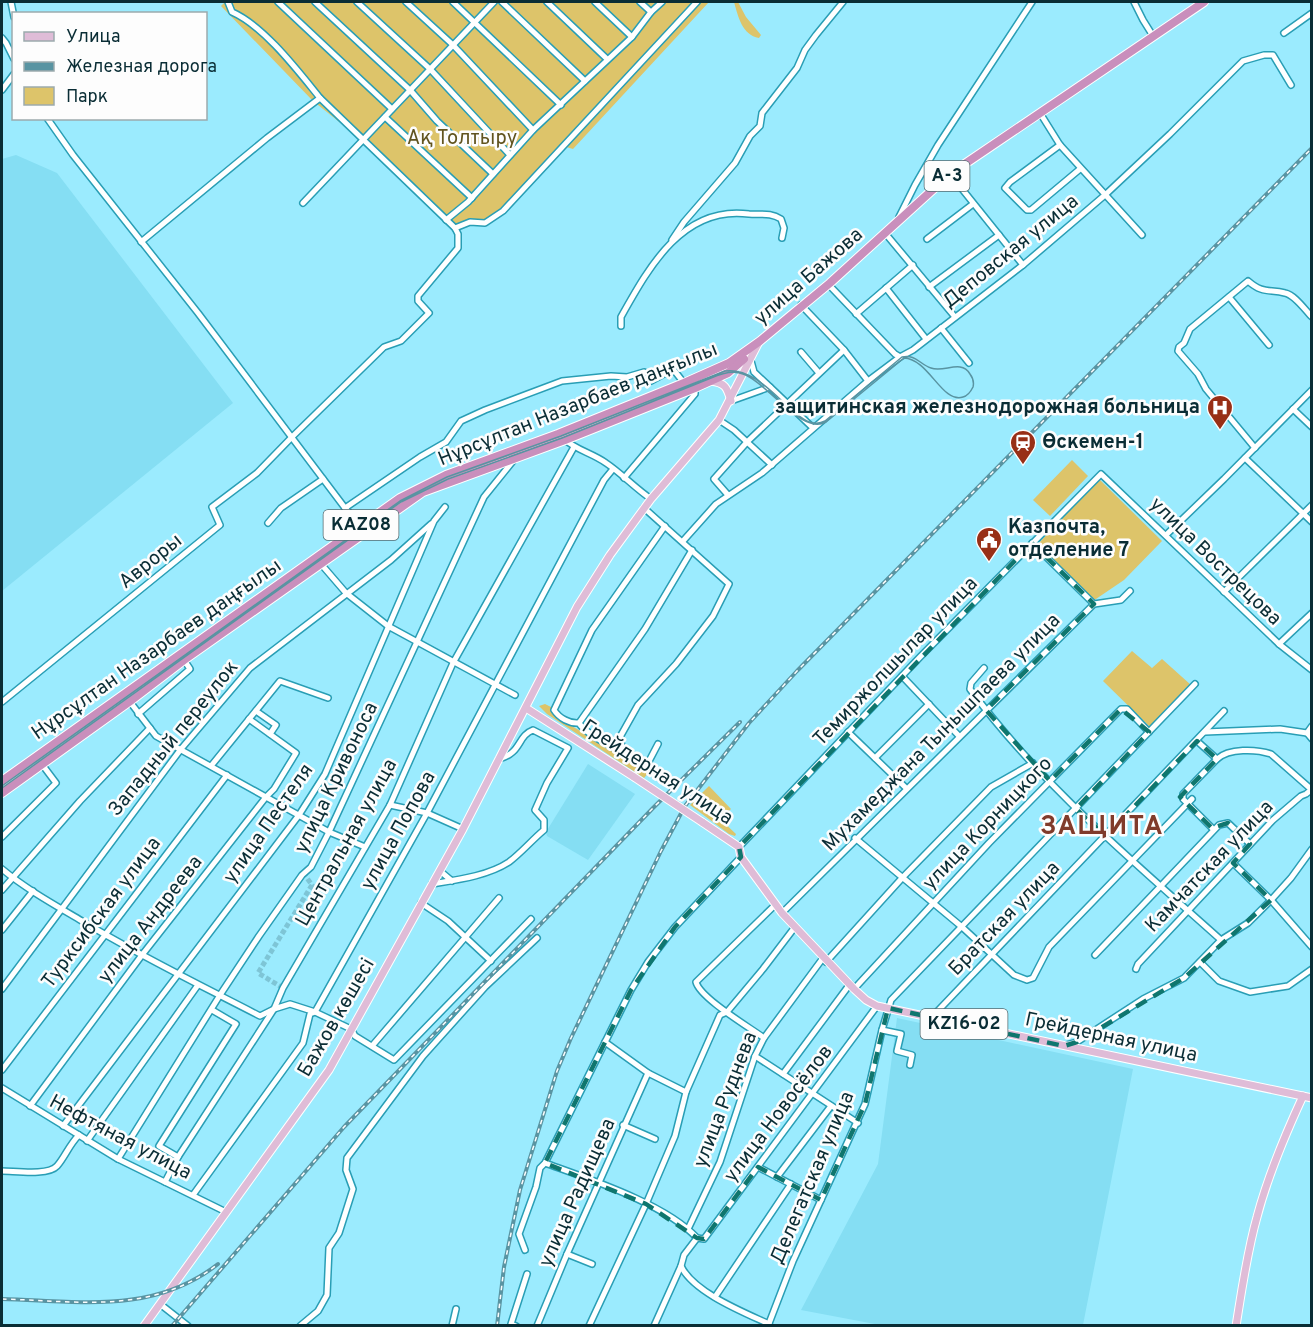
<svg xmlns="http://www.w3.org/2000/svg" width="1313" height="1327" font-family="Overpass,sans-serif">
	<rect width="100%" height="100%" fill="#9bebfe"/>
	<g fill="#85def3">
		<path d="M16,155l41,18 176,230 -231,188v-432z"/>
		<path d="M588,764l47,30 -47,66 -41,-24 -1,-4z"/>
		<path d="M897,1018l236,51 -50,256h-203l-79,-15 77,-146z"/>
	</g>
	<g fill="#ddc46a">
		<path d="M225,2h484l-136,147 -10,-3 -70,73 -38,9 -93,-88 -49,-39 -92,-95z"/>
		<path d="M734,2h4l8,15 15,18 -2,3c-17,-3 -21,-22 -25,-36z"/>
		<path d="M1072,460l16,16 -38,40 -17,-16z"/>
		<path d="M1099,479l63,62 -38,39 -31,21 -55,-57z"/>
		<path d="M1132,651l20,17 10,-9 29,26 -41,42 -47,-46z"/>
		<path d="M545,704l6,3 12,14 87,50 -6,7 -97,-64 -8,-8z"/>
		<path d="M709,786l22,23 -11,10 16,15 -1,2 -6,-2 -39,-29z"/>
	</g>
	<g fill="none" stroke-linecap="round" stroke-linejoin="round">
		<path stroke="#7ec5d6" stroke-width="5" stroke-dasharray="5 2.5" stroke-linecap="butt" d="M283,988l-25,-15 54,-88 -8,-11"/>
		<defs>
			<g id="minor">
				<path d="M11,2l3,15"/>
				<path d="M228,2l4,10c32,14 66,59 88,86"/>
				<path d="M278,2l114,107"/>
				<path d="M315,2l95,88 27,31 56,53"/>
				<path d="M357,2l73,67 80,86"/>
				<path d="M406,2l47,43 80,85"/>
				<path d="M453,2l108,103"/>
				<path d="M502,2l83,79"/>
				<path d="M547,2l60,57"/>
				<path d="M595,2l37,35"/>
				<path d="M640,2l11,10"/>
				<path d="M1134,2l9,18 10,16"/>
				<path d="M1284,33l28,-20"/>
				<path d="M2,38l4,5 8,16"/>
				<path d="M2,90l12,-16"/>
				<path d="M1040,113l20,32 82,90"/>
				<path d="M385,117l87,81"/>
				<path d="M47,118l26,37 125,158 147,195 16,18"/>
				<path d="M1060,145l-50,37 -5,6 22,22h4l49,-41"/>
				<path d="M950,174l73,91"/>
				<path d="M303,203l191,-201"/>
				<path d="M899,217l16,-32 23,-40 94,-143"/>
				<path d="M446,220l22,-18 65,-72 99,-93 19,-25 11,-10"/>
				<path d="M455,228l15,-6 15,1 18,-12 194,-209"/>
				<path d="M885,233l70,84"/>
				<path d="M927,239l46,-35"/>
				<path d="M672,240l12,-18 51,-59 15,-27 10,-10 2,-13 35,-45 8,-18 11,-15 27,-33"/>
				<path d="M828,284l67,70 5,3"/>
				<path d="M929,287l70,-52"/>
				<path d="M886,288l40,51"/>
				<path d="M1229,297l40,48"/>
				<path d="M801,305l43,45 24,31"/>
				<path d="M856,314l57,-49"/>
				<path d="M621,326v-9c28,-50 62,-112 128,-103 12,1 21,-2 32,5l3,9 -2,10"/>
				<path d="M941,328l28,35"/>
				<path d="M801,352l18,21"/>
				<path d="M751,361l3,11 16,15"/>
				<path d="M651,381l22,-12 11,14"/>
				<path d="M731,401l39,-14 43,41"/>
				<path d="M1293,409l19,18"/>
				<path d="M719,420l15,10 38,35"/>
				<path d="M564,439c12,11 28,14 42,24 15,10 29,25 45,36"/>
				<path d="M1255,448l-49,-59 -8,-15 -20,-23 1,-4 5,-4 6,-14 58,-48c15,13 21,8 37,12 10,2 20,17 27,24"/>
				<path d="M1245,458l67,64"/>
				<path d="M624,478l71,-84v-6"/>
				<path d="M728,495l-14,-16 33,-37 97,-92"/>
				<path d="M345,508l75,-51 26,-15 15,-21 24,-11 77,-29 49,-5 16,1 17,-5"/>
				<path d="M268,523l13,-15 42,-29"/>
				<path d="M1166,535l58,-56 88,-89"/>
				<path d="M683,541l33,-37 46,-31 106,-92 32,-24 13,-7 110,-85 82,-70 65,-61 73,-73 21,-6h9l18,30"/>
				<path d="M1032,543l62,61"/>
				<path d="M321,564l25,29 42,33 127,69"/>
				<path d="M1224,592l88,-87"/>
				<path d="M1279,644l33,-31"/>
				<path d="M984,668l-13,15 -1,6c71,96 163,172 251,251"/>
				<path d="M902,676l57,60"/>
				<path d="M124,694l32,42 173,96 36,15"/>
				<path d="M2,702l218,-177 -8,-18 45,-34 35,-36 92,-90 17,-6 28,-28 -11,-12v-5l40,-48v-14l-3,-6 -135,-130 -53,40 -126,104"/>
				<path d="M256,711l20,14 -6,9"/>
				<path d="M138,714l52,-45 -6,-9"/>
				<path d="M579,723l66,-94 47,-79"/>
				<path d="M1312,726l-5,7 5,6"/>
				<path d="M848,732l58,56"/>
				<path d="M1205,732l75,-3 27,4"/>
				<path d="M1197,741l20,18c12,-11 39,-10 54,-5l41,36"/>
				<path d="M658,744l-11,21c-15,-8 -61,-29 -68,-42 -9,1 -20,-5 -25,-13l38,-80 73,-104"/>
				<path d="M623,752l-3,-15 18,-32 38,-41 37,-48 16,-32 -85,-76"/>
				<path d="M875,758l54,-54"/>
				<path d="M211,766l69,-85 48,17"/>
				<path d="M390,805l37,8 36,16"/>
				<path d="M1213,829l-30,-30v-5l34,-35"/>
				<path d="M2,837l54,-54 -15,-20"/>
				<path d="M855,838l107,89 52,48 13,5 6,-2 16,-31 143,-148"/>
				<path d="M739,847l181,-190 181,-183 178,170 33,26"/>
				<path d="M1233,863l38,37 41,47"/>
				<path d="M2,869c24,20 53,36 80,52 58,35 118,64 178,95l14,-7 16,-5 25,8 36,17 4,7 39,24 137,-141"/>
				<path d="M440,871l12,10"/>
				<path d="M432,884c24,-4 56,-8 77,-22 12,-9 23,-22 35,-32v-10l-9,-10 12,-27 21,-35 -35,-18c-16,6 -11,23 -34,29"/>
				<path d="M2,890l78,-89 70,-73"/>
				<path d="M421,903l27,18 43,40"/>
				<path d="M782,913l312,-309 27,-4 9,-9"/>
				<path d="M2,930l31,-39"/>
				<path d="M1095,955l124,-130 9,-2 22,21"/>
				<path d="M826,962l77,-85 88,-90 42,-24"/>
				<path d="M1200,962l19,19 31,11 38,-6 24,-17"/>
				<path d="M1136,969l2,-5 135,-144 28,-24 5,-2 5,-4"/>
				<path d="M2,989l179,-240 69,-81 141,-108 40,-36"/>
				<path d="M854,989l135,-146 132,-134h6l22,23"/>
				<path d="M932,1017l292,-306"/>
				<path d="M882,1030l19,4 -4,17 15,4 -2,10"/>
				<path d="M764,1038c-15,-11 -64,-40 -68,-56l79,-77"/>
				<path d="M605,1042l43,31 38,19"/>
				<path d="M1066,1045l11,-3 66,-43 41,-21 37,-38 27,-17 23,-23 20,-22 21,-29"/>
				<path d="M372,1046l127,-148"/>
				<path d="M755,1056l103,67"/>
				<path d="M2,1070l225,-295"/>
				<path d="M783,1074l67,-90"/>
				<path d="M2,1088l116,71 108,53"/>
				<path d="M30,1106l112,-151 124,-158 8,-8 22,-36 -47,-34"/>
				<path d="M623,1125l32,14"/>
				<path d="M63,1126l236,-311 26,-41 109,-253 11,-14"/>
				<path d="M87,1141l111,-156"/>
				<path d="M178,1157l-19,-11 77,-122 -24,-14"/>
				<path d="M118,1159l102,-164 39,-59 43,-61 9,-8 18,-35 155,-335 29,-36"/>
				<path d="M545,1163c44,16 121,41 152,75l7,1 173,-233"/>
				<path d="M758,1167l63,33"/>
				<path d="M2,1171c13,0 46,5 55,-5 8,-9 12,-21 22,-31"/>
				<path d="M777,1177l54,-71"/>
				<path d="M165,1182l13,-25 96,-148 9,-21 107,-183 63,-142 121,-216"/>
				<path d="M193,1195l110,-152 7,-29 5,-2 112,-199 177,-333 9,-11"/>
				<path d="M688,1229l32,-67 35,-106 9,-18 59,-80"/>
				<path d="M697,1238l-13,17 -3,11c12,26 62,46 88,58"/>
				<path d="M525,1250l-6,-16 17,-47 4,-19 5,-5 86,-173 17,-28 27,-35 66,-70"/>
				<path d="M567,1254l25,10"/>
				<path d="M715,1297l76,-113"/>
				<path d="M160,1304l28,22"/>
				<path d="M300,1326l18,-15 9,-16 2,-47 10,-15 14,-44 -7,-19 1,-12 76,-102 62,-69 52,-49"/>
				<path d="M452,1326l4,-17"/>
				<path d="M516,1326l-5,-2 16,-50"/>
				<path d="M537,1326l30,-72 81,-181"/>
				<path d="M589,1326l57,-122 29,-68 11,-44 34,-77 7,-3 36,-43 32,-42"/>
				<path d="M654,1326l27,-60"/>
				<path d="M768,1326l25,-65 72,-157 17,-74 9,-30 304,-316"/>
			</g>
			<g id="major">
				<path d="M711,381c14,2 16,6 20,20"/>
				<path d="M526,708l108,69"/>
				<path d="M702,822l37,25 2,10 41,56 72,76 12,11 11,6 435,92"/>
				<path d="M144,1326l185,-256 134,-241 114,-222 33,-52 41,-56 68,-79 40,-78"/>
				<path d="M1236,1326c6,-37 11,-74 21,-109 11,-42 28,-82 46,-121"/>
			</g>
			<g id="highway">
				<path d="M2,781l398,-283 46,-23 112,-41 126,-51 45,-20 31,-22 70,-58 120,-109 254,-172"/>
				<path d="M2,793l127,-91 55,-42 239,-168 142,-52 130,-52 33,-15 16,-14"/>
			</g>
		</defs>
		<use href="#minor" stroke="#299eb5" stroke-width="8"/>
		<use href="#major" stroke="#fff" stroke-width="9"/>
		<use href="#highway" stroke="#fff" stroke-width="10"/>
		<use href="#minor" stroke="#fff" stroke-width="5"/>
		<use href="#major" stroke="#dfbcd7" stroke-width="7"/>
		<use href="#highway" stroke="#c98fbc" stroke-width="8"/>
		<path stroke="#5994a2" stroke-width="1.5" d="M2,786l398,-285 47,-24 114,-41 164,-65c43,-6 72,66 100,50l77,-64c14,-3 17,7 29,11 13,5 30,-9 39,6 3,4 4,9 3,13 -2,4 -5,9 -10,10 -21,7 -34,-38 -59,-39l-78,64c-24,14 -59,-40 -83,-48 -10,-4 -23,0 -32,4l-149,60 -114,41 -47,23 -399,286"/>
		<defs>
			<g id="rail">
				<path d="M2,1299c77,2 151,16 216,-35"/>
				<path d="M172,1326l172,-199 309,-319 87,-86"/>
				<path d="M497,1326l7,-59 16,-77 37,-119 14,-33 90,-187 24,-45 64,-83 48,-52 515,-523"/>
			</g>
		</defs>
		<use href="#rail" stroke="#5994a2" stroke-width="4"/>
		<use href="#rail" stroke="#fdfdfd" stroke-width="1.5" stroke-dasharray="4.5" stroke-linecap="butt"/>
		<defs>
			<path id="major-bridge" d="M634,777l68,45"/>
		</defs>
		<use href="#major-bridge" stroke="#fff" stroke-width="9" stroke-linecap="butt"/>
		<use href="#major-bridge" stroke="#dfbcd7" stroke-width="7"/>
	</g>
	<path fill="none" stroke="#0f766e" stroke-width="4.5" stroke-dasharray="12 8" stroke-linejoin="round" d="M1032,543l62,61 -108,106 64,71 71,-72 28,23 -73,77 30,27 91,-95 20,18 -37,38 32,31 16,-5 22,21 -17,19 38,37 -87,78 -107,64 -13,4 -176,-38 -23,96 -44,96 -63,-33 -54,72 -7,-1 -51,-34 -101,-41 86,-173 44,-63 66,-70 -2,-10z"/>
	<defs>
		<symbol id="hospital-pin" viewBox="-11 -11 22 30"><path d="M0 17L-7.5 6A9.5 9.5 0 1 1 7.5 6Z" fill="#982f16" stroke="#fdfdfd"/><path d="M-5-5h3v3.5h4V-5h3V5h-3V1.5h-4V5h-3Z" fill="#fff"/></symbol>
		<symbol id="station-pin" viewBox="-11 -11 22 30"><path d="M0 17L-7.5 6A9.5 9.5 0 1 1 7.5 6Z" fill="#982f16" stroke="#fdfdfd"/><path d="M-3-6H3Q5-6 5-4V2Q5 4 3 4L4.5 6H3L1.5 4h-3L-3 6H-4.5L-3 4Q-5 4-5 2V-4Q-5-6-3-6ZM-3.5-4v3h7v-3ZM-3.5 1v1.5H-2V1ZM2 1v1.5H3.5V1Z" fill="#fff"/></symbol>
		<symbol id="civic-pin" viewBox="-11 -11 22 30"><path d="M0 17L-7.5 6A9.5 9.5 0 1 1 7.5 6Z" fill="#982f16" stroke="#fdfdfd"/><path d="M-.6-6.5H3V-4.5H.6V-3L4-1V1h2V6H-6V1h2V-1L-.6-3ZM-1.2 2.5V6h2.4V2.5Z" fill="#fff"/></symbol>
	</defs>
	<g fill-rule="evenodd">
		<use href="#hospital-pin" x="1205" y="393" width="30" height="40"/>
		<use href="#station-pin" x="1008" y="428" width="30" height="40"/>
		<use href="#civic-pin" x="974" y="525" width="30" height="40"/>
	</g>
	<g text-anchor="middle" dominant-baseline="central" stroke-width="5" stroke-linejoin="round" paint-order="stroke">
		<g fill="#fdfdfd" stroke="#536b71" stroke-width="1.5">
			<rect x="924.5" y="161" width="45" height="30" rx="4.5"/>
			<rect x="323.5" y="510" width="75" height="30" rx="4.5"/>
			<rect x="920.5" y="1009" width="87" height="30" rx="4.5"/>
		</g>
		<g font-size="18" font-weight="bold" fill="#0a2d35">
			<text x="947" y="176">A-3</text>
			<text x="361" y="525">KAZ08</text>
			<text x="964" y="1024">KZ16-02</text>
		</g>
		<g font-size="20" fill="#61541f" stroke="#fdfdfd">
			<text x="462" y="139">Ақ Толтыру</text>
		</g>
		<g font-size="20" fill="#0a2d35" stroke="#fdfdfd">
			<text transform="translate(1011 252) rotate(-39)">Деповская улица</text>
			<text transform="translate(809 277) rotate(-41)">улица Бажова</text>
			<text transform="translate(578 405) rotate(-22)">Нұрсұлтан Назарбаев даңғылы</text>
			<text transform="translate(151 562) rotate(-39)">Авроры</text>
			<text transform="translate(1215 562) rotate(44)">улица Вострецова</text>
			<text transform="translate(157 650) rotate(-35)">Нұрсұлтан Назарбаев даңғылы</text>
			<text transform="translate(896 662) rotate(-46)">Темиржолшылар улица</text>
			<text transform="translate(942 733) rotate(-45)">Мухамеджана Тынышпаева улица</text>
			<text transform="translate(174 739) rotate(-51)">Западный переулок</text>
			<text transform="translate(657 773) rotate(33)">Грейдерная улица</text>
			<text transform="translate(337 778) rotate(-64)">улица Кривоноса</text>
			<text transform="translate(269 824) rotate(-55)">улица Пестеля</text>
			<text transform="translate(988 824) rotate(-46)">улица Корницкого</text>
			<text transform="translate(399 831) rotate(-61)">улица Попова</text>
			<text transform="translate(347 843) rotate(-61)">Центральная улица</text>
			<text transform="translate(1210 867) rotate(-46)">Камчатская улица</text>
			<text transform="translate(102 913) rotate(-53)">Турксибская улица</text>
			<text transform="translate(1005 919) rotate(-46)">Братская улица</text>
			<text transform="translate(151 920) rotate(-52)">улица Андреева</text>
			<text transform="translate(337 1018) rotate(-60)">Бажов көшесі</text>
			<text transform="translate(1111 1038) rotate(12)">Грейдерная улица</text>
			<text transform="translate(726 1100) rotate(-69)">улица Руднева</text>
			<text transform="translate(779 1114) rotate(-53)">улица Новосёлов</text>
			<text transform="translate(120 1138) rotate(28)">Нефтяная улица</text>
			<text transform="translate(813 1178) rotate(-67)">Делегатская улица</text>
			<text transform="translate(578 1193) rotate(-66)">улица Радищева</text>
		</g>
		<g font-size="20" font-weight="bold" fill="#0a2d35" stroke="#fdfdfd" text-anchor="start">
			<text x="1200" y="408" text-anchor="end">защитинская железнодорожная больница</text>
			<text x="1042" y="443">Өскемен-1</text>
			<text x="1008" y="528">Казпочта,<tspan x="1008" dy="23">отделение 7</tspan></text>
		</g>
		<g font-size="26" font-weight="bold" letter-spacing="1.5" fill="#803b2b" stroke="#fdfdfd">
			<text x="1102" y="827">ЗАЩИТА</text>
		</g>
	</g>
	<rect width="1313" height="1327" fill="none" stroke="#0a2d35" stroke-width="6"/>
	<rect x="12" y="12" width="195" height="108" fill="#fdfdfd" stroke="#9caaad" stroke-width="1.5"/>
	<rect x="24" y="32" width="30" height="9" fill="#dfbcd7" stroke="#9caaad" stroke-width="1.5"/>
	<text x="66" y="42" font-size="18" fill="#0a2d35">Улица</text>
	<rect x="24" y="62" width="30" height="9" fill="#5994a2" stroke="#9caaad" stroke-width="1.5"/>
	<text x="66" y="72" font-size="18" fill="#0a2d35">Железная дорога</text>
	<rect x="24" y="87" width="30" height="18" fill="#ddc46a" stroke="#9caaad" stroke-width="1.5"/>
	<text x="66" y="102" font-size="18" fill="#0a2d35">Парк</text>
</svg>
